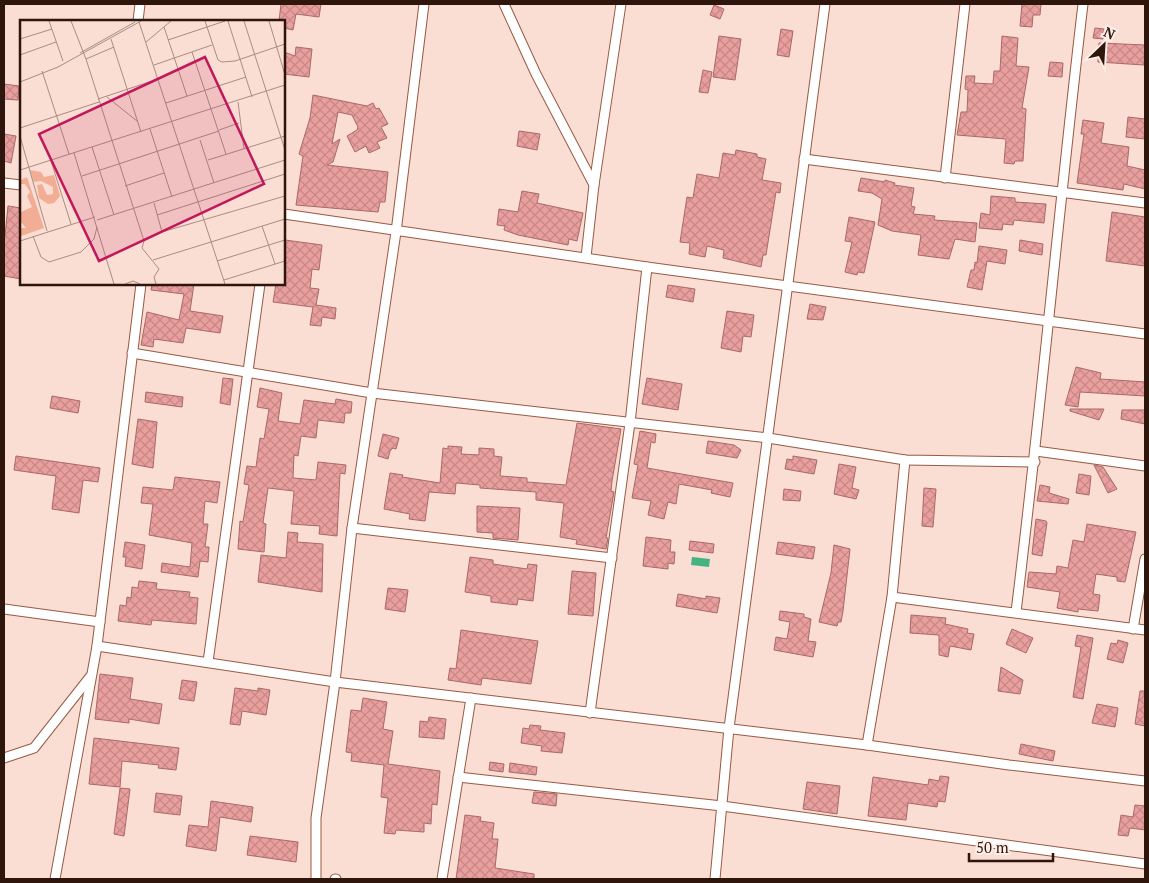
<svg xmlns="http://www.w3.org/2000/svg" width="1149" height="883" font-family="'PT Serif',serif">
	<defs>
		<pattern id="building-cross-hatch" width="8" height="8" patternUnits="userSpaceOnUse" patternTransform="scale(1.25)"><rect width="8" height="8" fill="#e89f9e"/><path d="M0 0l8 8M0 8l8-8" fill="none" stroke="#c78887"/></pattern>
	</defs>
	<rect width="100%" height="100%" fill="#faddd3"/>
	<path fill="#43b480" d="M692,557l18,2 -1,8 -18,-2z"/>
	<g fill="url(#building-cross-hatch)" stroke="#ab6868">
		<path d="M281,4h40l-2,13 -23,-3 -3,16 -9,-2v-7h-5z"/>
		<path d="M1022,4h19l-1,11h-7l-1,12 -12,-1z"/>
		<path d="M714,5l10,4 -4,10 -10,-4z"/>
		<path d="M1095,28l9,1 -1,10 -10,-1z"/>
		<path d="M781,29l12,2 -4,26 -12,-2z"/>
		<path d="M719,36l22,3 -6,41 -22,-3z"/>
		<path d="M1002,36l16,2 -2,28 13,1 -7,41 4,1 -3,52h-8l-1,3 -10,-1 2,-24 -49,-4 4,-23h6l1,-22 -3,-1 1,-13h9l-1,7 19,1 1,-13h6z"/>
		<path d="M1099,43l46,2 -1,20 -46,-3z"/>
		<path d="M296,47l16,2 -3,28 -25,-3v-22l11,4z"/>
		<path d="M1050,62l13,1 -1,14 -14,-1z"/>
		<path d="M703,70l9,2 -4,21 -9,-1z"/>
		<path d="M4,84l15,2 -1,14 -14,-1z"/>
		<path d="M313,95l54,11 6,-3 3,6 3,-1 9,16 -7,3 6,11 -10,4 3,6 -11,5 -3,-7 -11,6 -8,-16 10,-6 1,-3 -6,-12 -14,-3 -6,32 8,-5 -7,23 -6,3 61,7 -3,30h-5l-2,10 -82,-7 7,-49 -4,-2 11,-36z"/>
		<path d="M1128,117l17,2v20l-19,-2z"/>
		<path d="M1083,120l21,3 -3,20 28,4 -2,19 18,4v19l-21,-5 -1,6 -46,-7 7,-49h-3z"/>
		<path d="M519,131l21,3 -3,16 -20,-4z"/>
		<path d="M4,134l12,2 -5,27 -7,-2z"/>
		<path d="M736,150l21,4v3l9,2 -4,21 19,3 -1,10 -4,-1 -10,63h-3l-2,12 -38,-9 1,-8 -17,-4 -2,11 -16,-3 1,-11 -10,-1 7,-45 6,1 4,-24 22,4 4,-25 12,2z"/>
		<path d="M861,178l24,4v-2l10,3 -1,2 20,3 -3,18 4,1 -2,7 22,2 -1,4 43,3 -2,19 -20,-3 -6,20 -31,-4 3,-20 -29,-4 -14,-6 4,-26 -10,-6 -14,-2z"/>
		<path d="M522,191l17,3 -2,9 46,10 -6,28 -8,-2 -1,6 -50,-10 -14,-5 1,-4 -8,-1 2,-16 19,3z"/>
		<path d="M991,196l24,2v4l31,2 -2,19 -30,-3 -1,5 -10,-1 -1,6 -23,-2 2,-15 9,2z"/>
		<path d="M8,206l13,2v71l-17,-3v-31z"/>
		<path d="M1112,212l33,5v49l-39,-5z"/>
		<path d="M849,217l26,5 -11,51 -6,-1 -1,3 -12,-3 7,-30 -7,-1z"/>
		<path d="M285,240l37,5 -3,25 -7,-1 -2,19 9,1 -3,16 20,3 -1,11 -13,-2 -1,9 -11,-1 3,-18 -40,-5 3,-18h8z"/>
		<path d="M1020,240l23,4 -1,11 -23,-4z"/>
		<path d="M979,246l28,4 -2,14 -18,-3 -5,29 -15,-3 4,-17h3l1,-8 2,1z"/>
		<path d="M152,284h42l-4,27 33,5 -3,17 -34,-5 -3,15 -29,-4 -1,8 -12,-2 6,-33 32,8 5,-26 -33,-4z"/>
		<path d="M668,285l27,4 -2,13 -27,-5z"/>
		<path d="M810,304l16,3 -3,13 -16,-1z"/>
		<path d="M727,311l27,4 -3,22 -8,-1 -2,16 -20,-4z"/>
		<path d="M1076,367l25,6 -1,6 45,3v14l-65,-4 -2,15 -13,-2z"/>
		<path d="M223,378l10,1 -3,26 -10,-2z"/>
		<path d="M647,378l35,6 -4,26 -36,-6z"/>
		<path d="M260,388l22,5 -4,28 22,3 4,-24 31,4 1,-5 16,3 -1,11h-6l-1,10 -26,-3 -2,18 -15,-2 -3,20 -4,-1 -1,23 23,2 2,-18 28,3 -1,9 -5,-1 -3,63 -18,-2 1,-8 -29,-2 3,-33 -26,-3 -5,35 3,1 -2,28 -26,-3 2,-28 3,1 6,-37 -5,-1 3,-18 9,1 4,-29 4,1 5,-30 -12,-2z"/>
		<path d="M146,392l37,5 -1,10 -37,-5z"/>
		<path d="M52,396l28,5 -2,12 -28,-5z"/>
		<path d="M1070,409h34l-5,11 -29,-9z"/>
		<path d="M1122,410h23v14l-24,-5z"/>
		<path d="M138,419l19,3 -4,46 -21,-4z"/>
		<path d="M577,423l44,6 -9,52 -1,10 3,1 -8,46h2l-2,11 -30,-5 1,-4 -17,-3 4,-34 -28,-3v-8l-56,-4v-3l-24,-2 -1,11 -26,-2 -4,29 -16,-2 1,-5 -26,-5 6,-36 13,2 -1,2 38,6 3,-35 5,1v-3l14,1 -1,7 18,1v-7l15,1v7l8,1 -2,19 27,2v4l39,3z"/>
		<path d="M640,431l16,3 -1,9 -4,-1 -4,26 86,15 -3,14 -19,-4 1,-3 -33,-6 -3,20 -8,-2 -4,17 -16,-4 3,-14 -19,-3 6,-33 -4,-1z"/>
		<path d="M383,434l16,4 -3,11 -3,-1 -3,3 -2,8 -10,-3z"/>
		<path d="M708,441l26,4 7,5 -4,8 -31,-5z"/>
		<path d="M16,456l84,12 -2,14 -15,-2 -4,33 -27,-4 4,-33 -42,-6z"/>
		<path d="M793,456l24,4 -3,14 -29,-5 2,-10 6,1z"/>
		<path d="M839,464l17,3 -4,21 7,2 -3,9 -22,-5z"/>
		<path d="M1094,465l9,2 14,22 -9,4z"/>
		<path d="M1079,474l12,2 -2,19 -13,-2z"/>
		<path d="M175,477l45,5 -3,21 -12,-2 -2,23h5l-3,23h4l-1,15 -8,-1 -2,16 -37,-5 1,-9 28,4 2,-24 -43,-8 4,-31 -12,-1 2,-16 30,3z"/>
		<path d="M1040,485l10,2 -1,6 20,6 -1,5 -31,-3z"/>
		<path d="M924,488l12,1 -3,38 -11,-1z"/>
		<path d="M784,489l17,2 -1,10 -17,-1z"/>
		<path d="M477,506l43,2 -2,32 -25,-2v-5l-16,-1z"/>
		<path d="M1036,519l10,2 1,2 -5,33 -10,-2z"/>
		<path d="M1087,524l49,8 -11,50 -8,-1v-4l-21,-3 -3,20 7,1 -2,16 -20,-2v3l-21,-4 3,-16 -33,-5 2,-15 27,2 1,-8 11,2 5,-28 11,2z"/>
		<path d="M288,532l10,1 -1,9 26,2 -1,48 -64,-10 3,-27 25,3z"/>
		<path d="M646,537l25,3 -1,12h5l-1,12 -6,-1v6l-25,-3z"/>
		<path d="M690,541l24,3 -1,9 -24,-3z"/>
		<path d="M125,542l20,3 -3,24 -17,-3 1,-9h-3z"/>
		<path d="M778,542l37,5 -2,12 -37,-5z"/>
		<path d="M834,545l16,4 -7,62 -2,11h-3l-1,4 -18,-4 12,-49z"/>
		<path d="M470,557l23,3v4l34,5 1,-5 9,1 -4,36 -15,-2 -1,6 -26,-3v-6l-26,-4z"/>
		<path d="M572,571l24,2 -3,43 -25,-2z"/>
		<path d="M139,581l18,2 -1,6 34,3 -1,5 9,1 -2,26 -44,-4 -1,5 -33,-4 2,-16 6,1 1,-9 4,1 1,-11 6,1z"/>
		<path d="M388,588l20,2 -3,22 -20,-3z"/>
		<path d="M678,594l28,5v-3l14,2 -3,15 -41,-7z"/>
		<path d="M780,611l24,3v3l7,2 -3,22 8,1 -3,15 -39,-7 2,-13 11,2 3,-17 -11,-2z"/>
		<path d="M911,615l35,3 -1,6 23,5 -1,4 7,1 -3,16 -21,-4 -2,11 -9,-2v-20l-29,-2z"/>
		<path d="M1012,629l21,9 -7,15 -20,-9z"/>
		<path d="M461,630l77,11 -7,43 -49,-6 -1,7 -33,-5 2,-12 6,1z"/>
		<path d="M1077,635l16,3 -10,61 -10,-2 8,-50 -6,-1z"/>
		<path d="M1118,640l10,3 -5,20 -16,-4 4,-16 6,1z"/>
		<path d="M1001,667l22,13 -3,14 -22,-3z"/>
		<path d="M100,674l33,4 -3,21 32,5 -3,20 -30,-5v4l-34,-4z"/>
		<path d="M182,680l15,2 -3,19 -15,-2z"/>
		<path d="M235,688l23,3v-3l12,2 -4,25 -24,-4 -2,14 -10,-1z"/>
		<path d="M1140,691h5v35l-10,-2z"/>
		<path d="M363,698l24,4 -4,27 10,2 -5,33 52,7 -3,34 -5,-1 -1,20 -7,-1v9l-28,-2 -1,4 -11,-1 4,-35 -7,-1 3,-32 -33,-4 1,-8 -6,-1 5,-42 10,1z"/>
		<path d="M1097,704l21,4 -3,19 -23,-4z"/>
		<path d="M429,717l17,2 -2,20 -25,-2 1,-16 8,1z"/>
		<path d="M530,725l11,1 -1,4 25,3 -3,20 -21,-2 1,-5 -21,-3 2,-15 6,1z"/>
		<path d="M94,738l85,10 -3,22 -18,-2 1,-3 -37,-4 -2,26 -31,-3z"/>
		<path d="M1021,744l34,7 -2,10 -34,-7z"/>
		<path d="M490,762l14,2 -1,8 -14,-2z"/>
		<path d="M510,763l27,4 -1,8 -27,-3z"/>
		<path d="M940,776l9,1 -4,25 -7,-1 -1,6 -29,-4 -2,17 -38,-4 5,-39 55,8 1,-6 10,2z"/>
		<path d="M807,782l33,4 -3,28 -34,-5z"/>
		<path d="M120,788l10,1 -6,47 -10,-2z"/>
		<path d="M534,792l23,2 -1,12 -24,-3z"/>
		<path d="M156,793l26,3 -2,19 -26,-3z"/>
		<path d="M211,801l42,6 -2,15 -31,-5 -4,34 -30,-5 3,-21 19,2z"/>
		<path d="M1135,805l10,1v24l-15,-2 -2,8 -10,-1 3,-20 12,2z"/>
		<path d="M465,815l16,2 -1,4 14,2 -2,16h6l-3,29 39,6v5h-78z"/>
		<path d="M250,836l48,6 -2,20 -49,-7z"/>
	</g>
	<g fill="none" stroke-linecap="round" stroke-linejoin="round">
		<defs>
			<g id="minor">
				<path d="M504,4l32,70 58,111"/>
				<path d="M138,21l2,-17"/>
				<path d="M804,159l341,44"/>
				<path d="M945,178l20,-174"/>
				<path d="M4,183l17,2"/>
				<path d="M284,214l363,53 498,67"/>
				<path d="M586,257l8,-72 27,-181"/>
				<path d="M132,353l240,40 396,45 137,22 130,2"/>
				<path d="M1036,451l109,15"/>
				<path d="M352,528l260,30"/>
				<path d="M892,597l253,33"/>
				<path d="M4,609l96,13"/>
				<path d="M1016,612c25,-202 43,-406 67,-608"/>
				<path d="M1133,629l12,-70"/>
				<path d="M97,646l238,36 532,63 142,20 136,16"/>
				<path d="M208,662l52,-378"/>
				<path d="M590,713l40,-290 17,-156"/>
				<path d="M867,745l25,-148 13,-137"/>
				<path d="M4,758l30,-10 56,-71"/>
				<path d="M458,777l264,29 423,58"/>
				<path d="M55,879l42,-233 44,-362"/>
				<path d="M316,879v-61l19,-136 17,-154 44,-296 28,-228"/>
				<path d="M335,879h1"/>
				<path d="M442,879l29,-181"/>
				<path d="M715,879l14,-151 96,-724"/>
			</g>
		</defs>
		<use href="#minor" stroke="#975a44" stroke-width="11"/>
		<use href="#minor" stroke="#fff" stroke-width="9"/>
	</g>
	<g transform="translate(20 20)">
		<rect width="265" height="265" fill="#faddd3"/>
		<path d="M10,150l11,2 3,5 10,-2 6,21 -6,7 -6,1 -9,-6 -2,-13 5,-1 5,11 6,-1v-7l-12,-6 -7,1zM7,157l17,51 -23,8 -1,-8h6l-6,-7 1,-9 11,-5 -5,-11 3,-4 -5,-8h-4v-4z" fill="#f2ad95"/>
		<path fill="none" stroke="#a88d84" stroke-width="1" d="M29,1l14,40M51,1l15,38 28,-12M185,1l13,39 4,2 13,-1 50,-17M208,1l24,76M224,1l41,129M249,1l16,54M119,2l86,262M144,7l23,69M0,19l32,-10M91,19l30,93M148,20l57,-19M126,22l25,-21M172,32l34,102M60,33l55,-31M0,35l36,-13M66,39l58,182 -2,7 17,21 -5,8 2,7M134,45l58,-20M22,51l27,83M0,62l38,-15 83,-46M87,77l30,24M78,79l60,-20M218,82l6,47M146,83l80,-26M0,108l79,-26M130,109l22,68M199,110l20,-7M0,116l27,95M180,120l14,43M72,127l22,68M54,133l40,131M188,140l77,-24M31,141l20,63M0,150l265,-85M62,156l137,-45M105,166l39,-13M134,183l8,29M137,195l128,-41M77,200l188,-60M242,206l13,38M13,216l8,21 8,5 32,-10 13,-13 3,-12M0,221l75,-24M124,221l18,-9 123,-36M133,240l132,-41M197,241l68,-21M204,260l61,-19M105,264l8,-3 7,3"/>
		<path fill="#c2185b" fill-opacity="0.15" stroke="#c2185b" stroke-width="2.5" d="M185,37l59,127 -165,77 -60,-127z"/>
		<rect width="265" height="265" fill="none" stroke="#2e160d" stroke-width="2.5"/>
	</g>
	<rect width="1149" height="883" fill="none" stroke="#2e160d" stroke-width="10"/>
	<g transform="translate(1104 45) rotate(25)" stroke="#fdeee9" stroke-width="4" paint-order="stroke">
	<path d="M0-4L9 19L0 12L-9 19Z" fill="#2e160d"/>
	<text y="-8" font-size="14" font-weight="bold" text-anchor="middle" fill="#2e160d">N</text>
	</g>
	<path d="M969 853v8h84v-8" fill="none" stroke="#2e160d" stroke-width="2.5"/>
	<text x="976" y="853" font-size="15" fill="#2e160d" stroke="#fdeee9" stroke-width="4" paint-order="stroke">50 m</text>
</svg>
